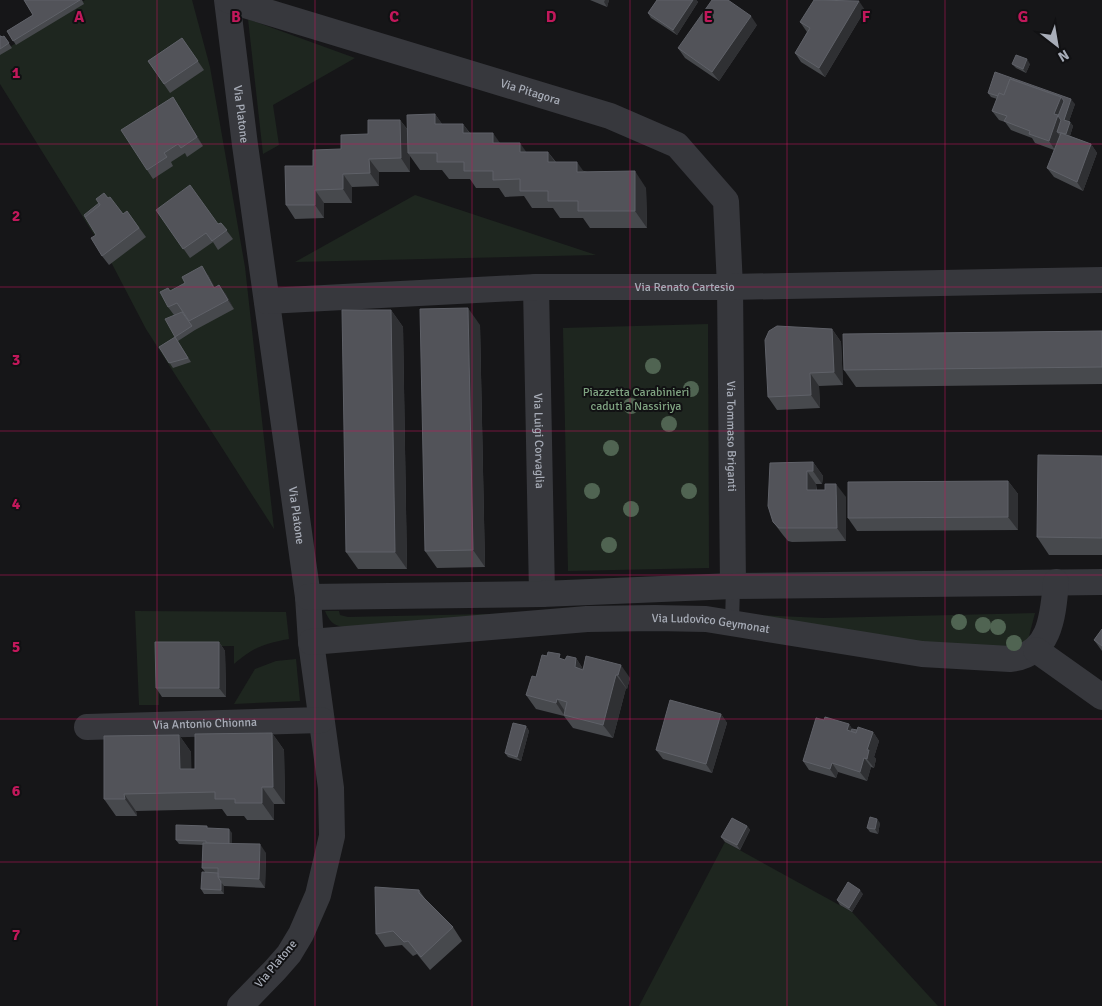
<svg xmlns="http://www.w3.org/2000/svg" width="1102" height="1006" font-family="Signika,sans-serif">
	<rect width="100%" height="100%" fill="#161618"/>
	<g fill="#1e261f">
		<path d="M85,0h107l18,67 35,200 29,262 -128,-200 -35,-67 -111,-178v-31z"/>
		<path d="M248,19l107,39 -82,47 6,40 -16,9z"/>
		<path d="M415,195l181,60 -301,7z"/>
		<path d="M708,324l1,244 -141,3 -5,-243z"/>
		<path d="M135,611l151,1 3,27c-26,5 -35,8 -55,25v-18l-75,1v58h-20z"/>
		<path d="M325,611h14l1,4 8,2 228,-5 -232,15c-10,-1 -15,-6 -19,-16z"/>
		<path d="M1035,613l-7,27 -16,10 -84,-2 -174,-33 69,3z"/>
		<path d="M296,659l4,42 -66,3 21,-35 21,-8z"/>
		<path d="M725,842l127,70 86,94h-299z"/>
	</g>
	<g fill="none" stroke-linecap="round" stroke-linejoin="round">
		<path stroke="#37383d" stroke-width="14" d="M732,623l1,-37"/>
		<g stroke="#37383d" stroke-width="26">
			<path id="s1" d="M227,0l18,145 63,452 3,45 20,146 1,48 -14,59 -17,39 -12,20 -14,16 -35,36"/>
			<path id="s2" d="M228,0l382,116 67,29 49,56 4,86 3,299"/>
			<path id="s3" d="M536,287l6,307"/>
			<path id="s4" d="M267,301l269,-14h194l372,-7"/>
			<path d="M308,597l234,-3 191,-8 369,-4"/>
			<path id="s5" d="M311,642l276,-23 68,-1 51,1 216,35 88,5c41,-4 43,-44 46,-77"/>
			<path d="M1036,650l66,47"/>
			<path id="s6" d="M87,727l234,-7"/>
		</g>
	</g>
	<g fill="#506452">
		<circle cx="653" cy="366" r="8"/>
		<circle cx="691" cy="389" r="8"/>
		<circle cx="631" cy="406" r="8"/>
		<circle cx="669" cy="424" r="8"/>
		<circle cx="611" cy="448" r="8"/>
		<circle cx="592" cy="491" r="8"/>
		<circle cx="689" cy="491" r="8"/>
		<circle cx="631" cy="509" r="8"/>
		<circle cx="609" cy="545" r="8"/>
		<circle cx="959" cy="622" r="8"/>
		<circle cx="983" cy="625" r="8"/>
		<circle cx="998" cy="627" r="8"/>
		<circle cx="1014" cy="643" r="8"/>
	</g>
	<g fill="#47494d">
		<path d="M24,0h58l2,4 -68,41 -9,-14 26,-16z"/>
		<path d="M590,0h19l-2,7z"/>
		<path d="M657,0h39l2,2 -21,33 -26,-17 -3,-5z"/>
		<path d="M865,10l-40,67 -24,-15 -6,-9 12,-21 -7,-10z"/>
		<path d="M757,25l-38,56 -34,-23 -7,-10z"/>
		<path d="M0,36l2,1 2,-1 8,12 -12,7z"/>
		<path d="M182,38l22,32 -34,23 -22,-32z"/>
		<path d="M1012,64h18l-4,9 -10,-5z"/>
		<path d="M988,93l87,11 -6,17 1,1 3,4 -3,10 21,8 6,9 -14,38 -29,-14 -7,-9 7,-18 -19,-7 -3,-5 -21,-8 -6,-8 -6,-2 -7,-9 5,-12 -6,-2z"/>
		<path d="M173,97l30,49 -16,11 -2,-4 -14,9 2,4 -20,13 -6,-9z"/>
		<path d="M435,114l7,10h21l7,9 56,19h22l8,10 28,9 62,17 1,40h-57l-7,-10h-23l-7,-10h-21l-8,-12 -19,1 -6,-9h-23l-6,-9h-21l-7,-9h-22l-10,-14v16h-31v14l-27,1v16h-28v15l-29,1 -9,-14 27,-39 55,-32 32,-14 8,10z"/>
		<path d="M108,198l15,16 4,-3 19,26 -37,28 -7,-9 -6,-21z"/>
		<path d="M156,210l62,14 3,-1 12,16 -15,11 -5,-8 -23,16z"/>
		<path d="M208,275l7,13 4,-3 15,24 -39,21 -17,11 13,21 -18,6 -14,-21 16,-10 -1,-22 -6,-8z"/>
		<path d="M391,310l12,17 4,242h-49l-12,-17z"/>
		<path d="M480,325l5,242 -48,1 -12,-17z"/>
		<path d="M832,329l9,13 2,43 -24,1 1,22 -43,2 -9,-13z"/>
		<path d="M1102,331v53l-246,3 -12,-17z"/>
		<path d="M1102,456v99h-53l-12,-18z"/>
		<path d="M813,462l10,14 -1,8h-6l1,6 29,7v44l-54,1 -4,-1 -5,-6 -10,-13z"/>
		<path d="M1008,481l10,13v36l-161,1 -9,-13z"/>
		<path d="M1102,629v22l-8,-11z"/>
		<path d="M219,642l6,9 1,46h-64l-6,-9z"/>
		<path d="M586,656l44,22 -3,11 -1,-1 -13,50 -40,-10 -9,-12 -28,-7 -10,-14 10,-18 27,-17h2l11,-2 7,11z"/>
		<path d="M721,714l6,9 -15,50 -49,-14 -7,-9z"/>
		<path d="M824,720l25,4 3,5 5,1 16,2 6,9 -5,16 2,2 -2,9 -3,-1 -4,14 -29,-9 -2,6 -27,-8 -6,-9z"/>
		<path d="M526,726l3,5 -8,30 -13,-4 -3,-4z"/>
		<path d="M272,733l12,17 1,54h-11v16h-27l-3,-4h-17l-5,-7 -86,2 1,5h-21l-12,-17 75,-64 12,17v17h4z"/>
		<path d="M880,823l-2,11 -8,-2 -3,-4z"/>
		<path d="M747,826l3,4 -10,20 -15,-8 -4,-5z"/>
		<path d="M208,828l24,5v11l34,9 -1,35 -41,-2v8h-20l-3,-5 4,-17 -3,-4 1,-23 -24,-1 -3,-4z"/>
		<path d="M419,890l7,10 27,27 9,14 -32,29 -13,-16 -4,2 -11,-11 -17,2 -9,-13z"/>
		<path d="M863,894l-11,18 -12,-7 -3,-5z"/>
	</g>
	<g fill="#2f3033">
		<path d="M605,0h4l-2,7 -3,-5z"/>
		<path d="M693,0h3l2,2 -21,33 -4,-5z"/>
		<path d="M859,1l6,9 -40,67 -6,-9z"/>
		<path d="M751,16l6,9 -38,56 -7,-9z"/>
		<path d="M1027,59l3,5 -4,9 -3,-4z"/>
		<path d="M173,97l6,9 24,40 -6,-9z"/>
		<path d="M1061,97l6,9 -10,26 3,4 -5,14 -6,-9 5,-27z"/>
		<path d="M1071,99l4,5 -7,20 -4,-4z"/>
		<path d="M435,114l12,17 -12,-7z"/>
		<path d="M400,120l10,13 -2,20 2,3v16l-9,-14z"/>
		<path d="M1070,122l3,4 -4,13 -4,-4z"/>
		<path d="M463,124l12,17 -12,-8z"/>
		<path d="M493,133l12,17 -12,-7z"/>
		<path d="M520,143l12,17 -12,-8z"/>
		<path d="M1091,144l6,9 -14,38 -6,-9z"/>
		<path d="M548,152l12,17 -12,-7z"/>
		<path d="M369,159l10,13v14l-9,-13z"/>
		<path d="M577,162l12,17 -12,-7z"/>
		<path d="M635,171l11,17 1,40 -12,-17z"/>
		<path d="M343,174l9,13v16l-9,-14z"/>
		<path d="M315,190l9,13v15l-9,-13z"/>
		<path d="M202,266l6,9 12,22 -6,-9z"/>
		<path d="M219,285l7,9 8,15 -6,-9z"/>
		<path d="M468,308l12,17 5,242 -12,-17z"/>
		<path d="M391,310l12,17 4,242 -12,-17z"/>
		<path d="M832,329l9,13 2,43 -9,-13z"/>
		<path d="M810,373l9,13 1,22 -9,-13z"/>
		<path d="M813,462l10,14 -1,8 -9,-13z"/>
		<path d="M807,471l9,13 1,19 -10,-13z"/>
		<path d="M1008,481l10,13v36l-10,-13z"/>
		<path d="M836,484l10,13v44l-9,-13z"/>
		<path d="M219,642l6,9 1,46 -7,-9z"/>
		<path d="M576,658l9,14 -10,-5z"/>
		<path d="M621,665l9,13 -3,11 -9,-14z"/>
		<path d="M616,675l10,13 -13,50 -10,-13z"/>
		<path d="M557,699l9,14 -2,2 -8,-12z"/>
		<path d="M721,714l6,9 -15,50 -6,-9z"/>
		<path d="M849,724l6,9 -8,-3z"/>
		<path d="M526,726l3,5 -8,30 -4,-4z"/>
		<path d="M873,732l6,9 -5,16 2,2 -2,9 -7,-9v-9z"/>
		<path d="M272,733l12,17 1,54 -12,-17z"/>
		<path d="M179,735l12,17 1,34 -12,-17z"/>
		<path d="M864,758l7,9 -4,14 -7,-9z"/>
		<path d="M832,763l6,9 -2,6 -6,-9z"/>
		<path d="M262,787l12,17v16l-12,-17z"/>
		<path d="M124,794l12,17 1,5 -12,-17z"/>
		<path d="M877,819l3,4 -2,11 -3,-5z"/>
		<path d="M747,826l3,4 -10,20 -3,-5z"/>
		<path d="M229,829l3,4v19l-3,-4z"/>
		<path d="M260,844l6,9 -1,35 -6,-9z"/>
		<path d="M221,882l3,4v8l-3,-4z"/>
		<path d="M860,890l3,4 -11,18 -3,-4z"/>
	</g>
	<g fill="#525359" stroke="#5f6168">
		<path d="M24,0h56l-67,41 -6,-10 26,-16z"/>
		<path d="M657,0h36l-20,30 -25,-17z"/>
		<path d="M712,0h16l23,16 -39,56 -34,-24z"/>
		<path d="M814,0l45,1 -40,67 -24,-15 15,-25 -10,-6z"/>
		<path d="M0,36h1l1,1 2,-1 5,7 -9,6z"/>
		<path d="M182,38l16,23 -34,23 -16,-23z"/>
		<path d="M1016,55l11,4 -4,10 -11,-5z"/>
		<path d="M995,72l76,27 -7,21 6,2 -4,12 -9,-2 4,-12 -3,-4 6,-15 -3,-4 -51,-18 -6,16 -5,-2 -1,3 -10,-3z"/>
		<path d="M1010,79l51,18 -7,17 4,1 -9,26 -20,-7 1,-3 -26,-10 3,-5 -15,-5 7,-18 5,2z"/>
		<path d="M173,97l24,40 -16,11 -3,-4 -14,9 3,4 -20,13 -26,-40z"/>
		<path d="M435,114v10h28v9h30v10h27v9h28v10h29v10l58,-1v40h-57v-10h-30v-10h-28v-12l-27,1v-9h-29v-9h-27v-9h-29l-1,-38z"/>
		<path d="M368,120h32l1,38 -32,1 1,14 -27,1v15l-28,1v15h-29l-1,-39h28v-16l28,-1v-14l27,-1z"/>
		<path d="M1061,133l30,11 -14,38 -30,-14z"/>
		<path d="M190,185l28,39 3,-1 6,7 -15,11 -6,-8 -23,16 -27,-39z"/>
		<path d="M104,193l4,5 2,-1 13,17 4,-3 12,17 -37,28 -11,-18 5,-3 -11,-18 15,-12 -4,-6z"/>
		<path d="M99,203l1,2 -15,12 -1,-2z"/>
		<path d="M202,266l12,22 5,-3 9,15 -39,21 -12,-18 -9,4 -8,-15 8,-4 2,3 15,-8 -3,-6z"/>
		<path d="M468,308l5,242 -48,1 -5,-242z"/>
		<path d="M342,310h49l4,242h-49z"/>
		<path d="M182,312l10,14 -17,11 -10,-18z"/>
		<path d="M777,326l55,3 2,43 -24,1 1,22 -43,2 -3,-57 4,-9z"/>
		<path d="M1102,331v36l-258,3 -1,-36z"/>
		<path d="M175,337l13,21 -19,5 -10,-16z"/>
		<path d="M1038,455l64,1v82l-65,-1z"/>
		<path d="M813,462v9h-6v19h18v-6h11l1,44h-58l-6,-6 -5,-16 2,-43z"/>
		<path d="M1008,481v36l-160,1v-36z"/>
		<path d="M1102,629v17l-8,-6z"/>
		<path d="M155,642h64v46h-63z"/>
		<path d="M548,652l12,2 -1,4 6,2 2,-4 9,2 -1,9 8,3 3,-14 35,9 -3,10h-2l-13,50 -39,-10 3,-13 -10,-3 -1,4 -30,-8 6,-19 4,1 6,-22 5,1z"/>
		<path d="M670,700l51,14 -15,50 -50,-14z"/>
		<path d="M825,717l24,7 -2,6 9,3 2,-6 15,5 -6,18h2l-2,9 -3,-1 -4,14 -28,-9 -2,6 -27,-8 13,-43 8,2z"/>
		<path d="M513,723l13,3 -9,31 -12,-4z"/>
		<path d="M852,729l5,1 -1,3 -5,-2z"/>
		<path d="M272,733l1,54h-11v16h-27v-4h-20v-7l-91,2 1,5h-21v-63l75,-1 1,34h15v-35z"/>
		<path d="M870,817l7,2 -2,10 -8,-1z"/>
		<path d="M732,818l15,8 -10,19 -16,-8z"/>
		<path d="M176,825l31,1v2l22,1v15l-23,-1v-2l-30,-1z"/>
		<path d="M203,843l57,1 -1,35 -41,-2v-9h-16z"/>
		<path d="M202,872l16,1v4l3,5v8l-20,-1z"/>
		<path d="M848,882l12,8 -11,18 -12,-8z"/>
		<path d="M375,887l44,3v3l34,34 -32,30 -13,-16 -4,1 -11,-11 -17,3z"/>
	</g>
	<path fill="none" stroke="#c2185b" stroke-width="1" stroke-opacity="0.55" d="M157,0v1006M315,0v1006M472,0v1006M630,0v1006M787,0v1006M945,0v1006M0,144h1102M0,287h1102M0,431h1102M0,575h1102M0,719h1102M0,862h1102"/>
	<g text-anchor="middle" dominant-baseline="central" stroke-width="4" stroke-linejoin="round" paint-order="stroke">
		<g font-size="12" fill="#a8adb8" stroke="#111113">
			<text stroke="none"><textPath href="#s2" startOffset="316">Via Pitagora</textPath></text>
			<text stroke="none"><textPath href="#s1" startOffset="115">Via Platone</textPath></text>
			<text stroke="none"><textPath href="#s4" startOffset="418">Via Renato Cartesio</textPath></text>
			<text stroke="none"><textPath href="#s2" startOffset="782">Via Tommaso Briganti</textPath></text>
			<text stroke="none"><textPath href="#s3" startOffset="154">Via Luigi Corvaglia</textPath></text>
			<text stroke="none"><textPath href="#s1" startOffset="520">Via Platone</textPath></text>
			<text stroke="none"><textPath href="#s5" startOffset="401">Via Ludovico Geymonat</textPath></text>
			<text stroke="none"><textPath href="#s6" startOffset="118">Via Antonio Chionna</textPath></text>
			<text transform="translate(276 964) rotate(-50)">Via Platone</text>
		</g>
		<g font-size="12" fill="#7fa381" stroke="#111113">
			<text x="636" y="392">Piazzetta Carabinieri<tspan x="636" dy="14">caduti a Nassiriya</tspan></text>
		</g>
	</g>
	<g font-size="16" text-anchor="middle" font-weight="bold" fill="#c2185b" stroke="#111113" stroke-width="4" stroke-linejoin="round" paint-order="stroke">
		<text x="79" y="22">A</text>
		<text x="236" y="22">B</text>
		<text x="394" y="22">C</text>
		<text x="551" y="22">D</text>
		<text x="708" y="22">E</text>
		<text x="866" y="22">F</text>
		<text x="1023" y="22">G</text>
		<text x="16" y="78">1</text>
		<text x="16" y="221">2</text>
		<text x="16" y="365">3</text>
		<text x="16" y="509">4</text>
		<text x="16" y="652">5</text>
		<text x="16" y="796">6</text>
		<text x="16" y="940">7</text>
	</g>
	<g transform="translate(1057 45) rotate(149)" stroke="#111113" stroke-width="4" paint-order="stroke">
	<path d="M0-4L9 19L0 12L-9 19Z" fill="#a8adb8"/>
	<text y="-8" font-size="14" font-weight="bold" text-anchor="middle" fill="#a8adb8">N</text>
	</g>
</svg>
